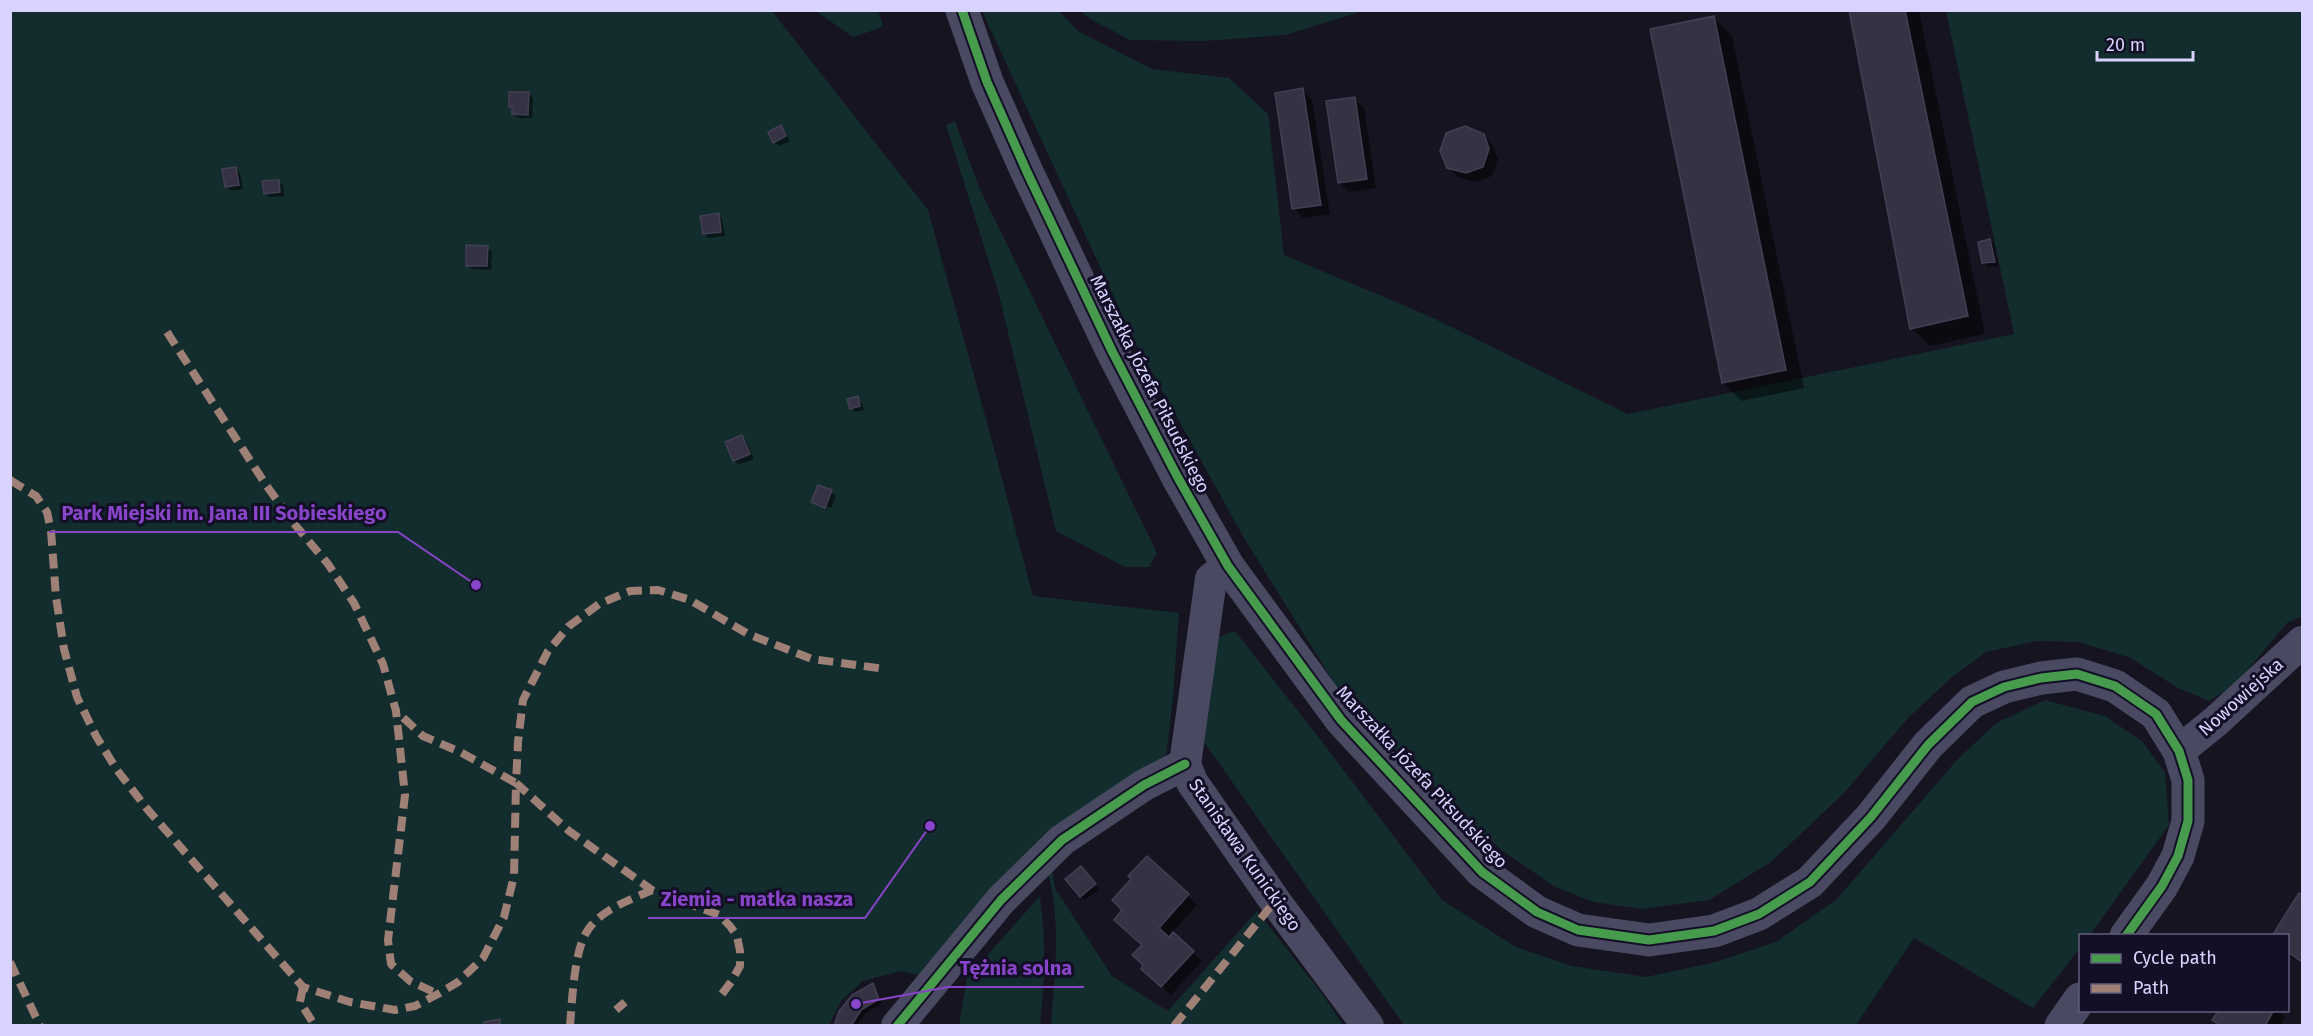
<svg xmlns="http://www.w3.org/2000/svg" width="2313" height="1036" font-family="'Fira Sans',sans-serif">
	<rect width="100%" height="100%" fill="#161421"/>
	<g fill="#132c2d">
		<path d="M10,11h762l156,199 60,216 45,170 146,17 -6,85 -10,84 -112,80 4,26 57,88 56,35 89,-100 66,84 20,30h-292c4,-54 12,-115 -8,-167l-109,121 -33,-8 -38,10 -22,20 -12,24h-818z"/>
		<path d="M816,11h62l5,14 -3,3 -27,9z"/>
		<path d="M982,11h77l19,20 74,38 77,9 39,36 16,141 145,61 199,98 386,-80 -68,-323h356v605l-15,7 -51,61 -27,17 -33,-14 -45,-29 -52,-16 -42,-1 -51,11 -35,26 -43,40 -64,75 -73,69 -62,38 -67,9 -48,-7 -39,-15 -55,-38 -152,-144 -104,-167 -112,-202z"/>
		<path d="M1080,11h279l-2,2 -72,22 -81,6 -74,-1 -38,-20z"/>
		<path d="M955,121l24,66 178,366 -8,14h-24l-69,-36 -58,-240 -52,-166z"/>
		<path d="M1235,631l85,108 122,161 74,47 56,19 74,11 70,-15 60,-20 61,-43 119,-138 40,-38 49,-23 60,16 37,25 23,31 4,53 -79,110 -10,1v12l-47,60 -119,-70 -58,87h-452l-205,-290 19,-98z"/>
		<path d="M1040,896c6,43 5,86 0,129h-81l8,-47z"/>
	</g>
	<g fill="#0007">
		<path d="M1851,10h68l66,324 -55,12 -19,-18z"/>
		<path d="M1714,18l18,18 72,352 -62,13 -19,-18z"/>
		<path d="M1303,90l9,10 18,114 -27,4 -9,-10z"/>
		<path d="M528,94l5,4 -1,20h-14l-8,-11z"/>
		<path d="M1354,99l10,9 12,80 -27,4 -9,-9z"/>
		<path d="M781,127l9,14 -11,5 -4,-4z"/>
		<path d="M1483,136l10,10 5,13 -6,17 -16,6 -18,-5 -10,-10z"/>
		<path d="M236,168l4,5 3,16 -12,2 -5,-5z"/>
		<path d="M279,182l4,4 1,10 -15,1 -4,-4z"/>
		<path d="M718,215l4,4 3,17 -16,2 -4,-4z"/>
		<path d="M1990,241l4,4 4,21 -10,1 -4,-4z"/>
		<path d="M487,247l5,5 -1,18 -19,-1 -5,-4z"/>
		<path d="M857,398l5,5 2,7 -9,2 -4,-4z"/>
		<path d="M742,437l4,4 8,18 -16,6 -4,-5z"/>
		<path d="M818,487l13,5 5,4 -5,12 -15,-6v2l-3,-3z"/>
		<path d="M1147,858l50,47 -25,28 30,28 -31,34 -19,-17 -7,-13 -2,-19 -19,-36 9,-31z"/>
		<path d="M1085,872l14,17 -14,11 -4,-4z"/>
		<path d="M2299,895l3,2v67l-14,-10v-18z"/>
		<path d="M873,985l4,4 5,14 -17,11 -8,12h-21z"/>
		<path d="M2221,1010h57l7,7 -5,9h-60l-6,-6z"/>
	</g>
	<g fill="#343243" stroke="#433f54" stroke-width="1.5">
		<path d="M1849,10h56l63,306 -58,13z"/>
		<path d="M1714,16l72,354 -64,13 -72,-354z"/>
		<path d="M1303,88l18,117 -29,4 -17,-116z"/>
		<path d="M509,92h20l-1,23 -16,-1v-7h-3z"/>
		<path d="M1355,97l12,82 -29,4 -12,-82z"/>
		<path d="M781,125l5,11 -13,7 -5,-11z"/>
		<path d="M1465,126l19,8 5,15 -6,18 -17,6 -19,-5 -7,-17 6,-18z"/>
		<path d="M236,167l3,18 -14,2 -3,-18z"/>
		<path d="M279,180l1,12 -16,2 -2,-13z"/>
		<path d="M719,213l2,19 -18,2 -3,-18z"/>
		<path d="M1990,239l5,23 -13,1 -4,-21z"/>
		<path d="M466,245l22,1 -1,20h-21z"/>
		<path d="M858,396l2,10 -10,3 -3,-10z"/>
		<path d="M742,435l8,19 -17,7 -8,-19z"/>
		<path d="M818,485l14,5 -7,18 -14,-6z"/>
		<path d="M1147,856l42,38 -30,34 10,9 4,-5 21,19 -33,36 -20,-18 2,-4 -11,-10 10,-10 -28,-25 8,-10 -10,-10 19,-21 -3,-3z"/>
		<path d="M1081,866l15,18 -16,13 -15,-18z"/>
		<path d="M2299,893l3,2v67l-14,-10v-16h-16z"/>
		<path d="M873,983l6,16 -18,11 -10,16h-17l5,-15 13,-16z"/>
		<path d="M2219,1010h55l-9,16h-44l-9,-6z"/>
		<path d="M500,1019v4l-4,3h-12v-4z"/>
	</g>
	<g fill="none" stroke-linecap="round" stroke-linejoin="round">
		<g stroke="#4a4962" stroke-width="32">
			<path d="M1228,566l-17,13 -26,185 7,18 83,119 93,125"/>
			<path d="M2179,751l36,-29 87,-80"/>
			<path d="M897,1026l104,-126 61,-60 82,-55 41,-21"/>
		</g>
		<g stroke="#4a4962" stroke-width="33">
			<path d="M962,10l25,72 40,90 85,179 65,125 51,90 113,154 141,152 55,40 41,18 71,10 65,-9 45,-17 51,-32 61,-65 57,-72 44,-43 32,-15 37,-9 36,-4 38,12 41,28 23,37 9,29v41l-10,35 -16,30 -36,50"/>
			<path d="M2061,1026l19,-27"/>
		</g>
		<g stroke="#9e8076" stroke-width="8" stroke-dasharray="15 8" stroke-linecap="butt">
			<path d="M167,332l99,153 30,41 32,38 26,39 29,61 13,47 9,84 -17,145 3,24 19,17 28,13"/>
			<path d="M10,480l26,16 11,16 4,19 5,66 8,52 13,48 19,39 21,34 31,40 155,177 47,15 45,8 20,-4 23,-12 20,-12 25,-24 21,-41 10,-41 2,-93 -56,-31 -37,-16 -27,-25"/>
			<path d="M10,962l30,64"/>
			<path d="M303,987l-3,15 15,24"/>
			<path d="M722,994l9,-12 9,-16v-15l-3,-15 -7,-10 -11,-11 -67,-25 -83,-59 -53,-48 2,-41 5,-42 25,-49 21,-25 30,-22 31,-13 28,-1 32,10 58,34 64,25 73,10"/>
			<path d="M616,1010l9,-8"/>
			<path d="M570,1026c2,-24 4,-73 16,-93 13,-23 44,-33 66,-43"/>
			<path d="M1174,1026l101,-125"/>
		</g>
		<defs>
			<g id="cycleway">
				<path d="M962,10l25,72 40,90 85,179 65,125 51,90 113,154 141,152 55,40 41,18 71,10 65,-9 45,-17 51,-32 61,-65 57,-72 44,-43 32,-15 37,-9 36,-4 38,12 41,28 23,37 9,29v41l-10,35 -16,30 -36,50"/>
				<path d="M897,1026l104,-126 61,-60 82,-55 41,-21"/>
			</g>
		</defs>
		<use href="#cycleway" stroke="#130f26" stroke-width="13"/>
		<use href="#cycleway" stroke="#469c4c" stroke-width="9"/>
	</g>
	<g text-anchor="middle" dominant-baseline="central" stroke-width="6" stroke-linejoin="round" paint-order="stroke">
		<g font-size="18" fill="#d9d4ff" stroke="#130f26">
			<text transform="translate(1150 384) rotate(63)">Marszałka Józefa Piłsudskiego</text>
			<text transform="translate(2241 697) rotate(-42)">Nowowiejska</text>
			<text transform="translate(1422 777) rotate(47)">Marszałka Józefa Piłsudskiego</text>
			<text transform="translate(1245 855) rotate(55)">Stanisława Kunickiego</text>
		</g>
	</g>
	<path fill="none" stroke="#8945c9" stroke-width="2" d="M476 585L398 532H49M930 826L865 918H648M856 1004L948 987H1084"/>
	<g fill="#8945c9" stroke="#130f26" stroke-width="2">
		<circle cx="476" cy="585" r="6"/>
		<circle cx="930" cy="826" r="6"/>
		<circle cx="856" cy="1004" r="6"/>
	</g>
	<g font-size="20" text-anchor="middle" font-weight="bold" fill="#8945c9" stroke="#130f26" stroke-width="6" stroke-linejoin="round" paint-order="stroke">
		<text x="224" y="520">Park Miejski im. Jana III Sobieskiego</text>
		<text x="757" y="906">Ziemia - matka nasza</text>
		<text x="1016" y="975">Tężnia solna</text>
	</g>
	<rect width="2313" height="1036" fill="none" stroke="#d9d4ff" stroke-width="24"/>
	<rect x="2079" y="934" width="210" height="78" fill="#130f26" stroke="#625e7d" stroke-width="1.5"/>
	<rect x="2091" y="954" width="30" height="9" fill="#469c4c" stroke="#625e7d" stroke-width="1.5"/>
	<text x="2133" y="964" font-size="18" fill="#d9d4ff">Cycle path</text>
	<rect x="2091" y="984" width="30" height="9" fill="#9e8076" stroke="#625e7d" stroke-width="1.5"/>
	<text x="2133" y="994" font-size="18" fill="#d9d4ff">Path</text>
	<path d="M2097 51v9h96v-9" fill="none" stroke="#d9d4ff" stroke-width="3"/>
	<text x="2106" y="51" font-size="18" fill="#d9d4ff" stroke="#130f26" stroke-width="4.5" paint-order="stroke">20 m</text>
</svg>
